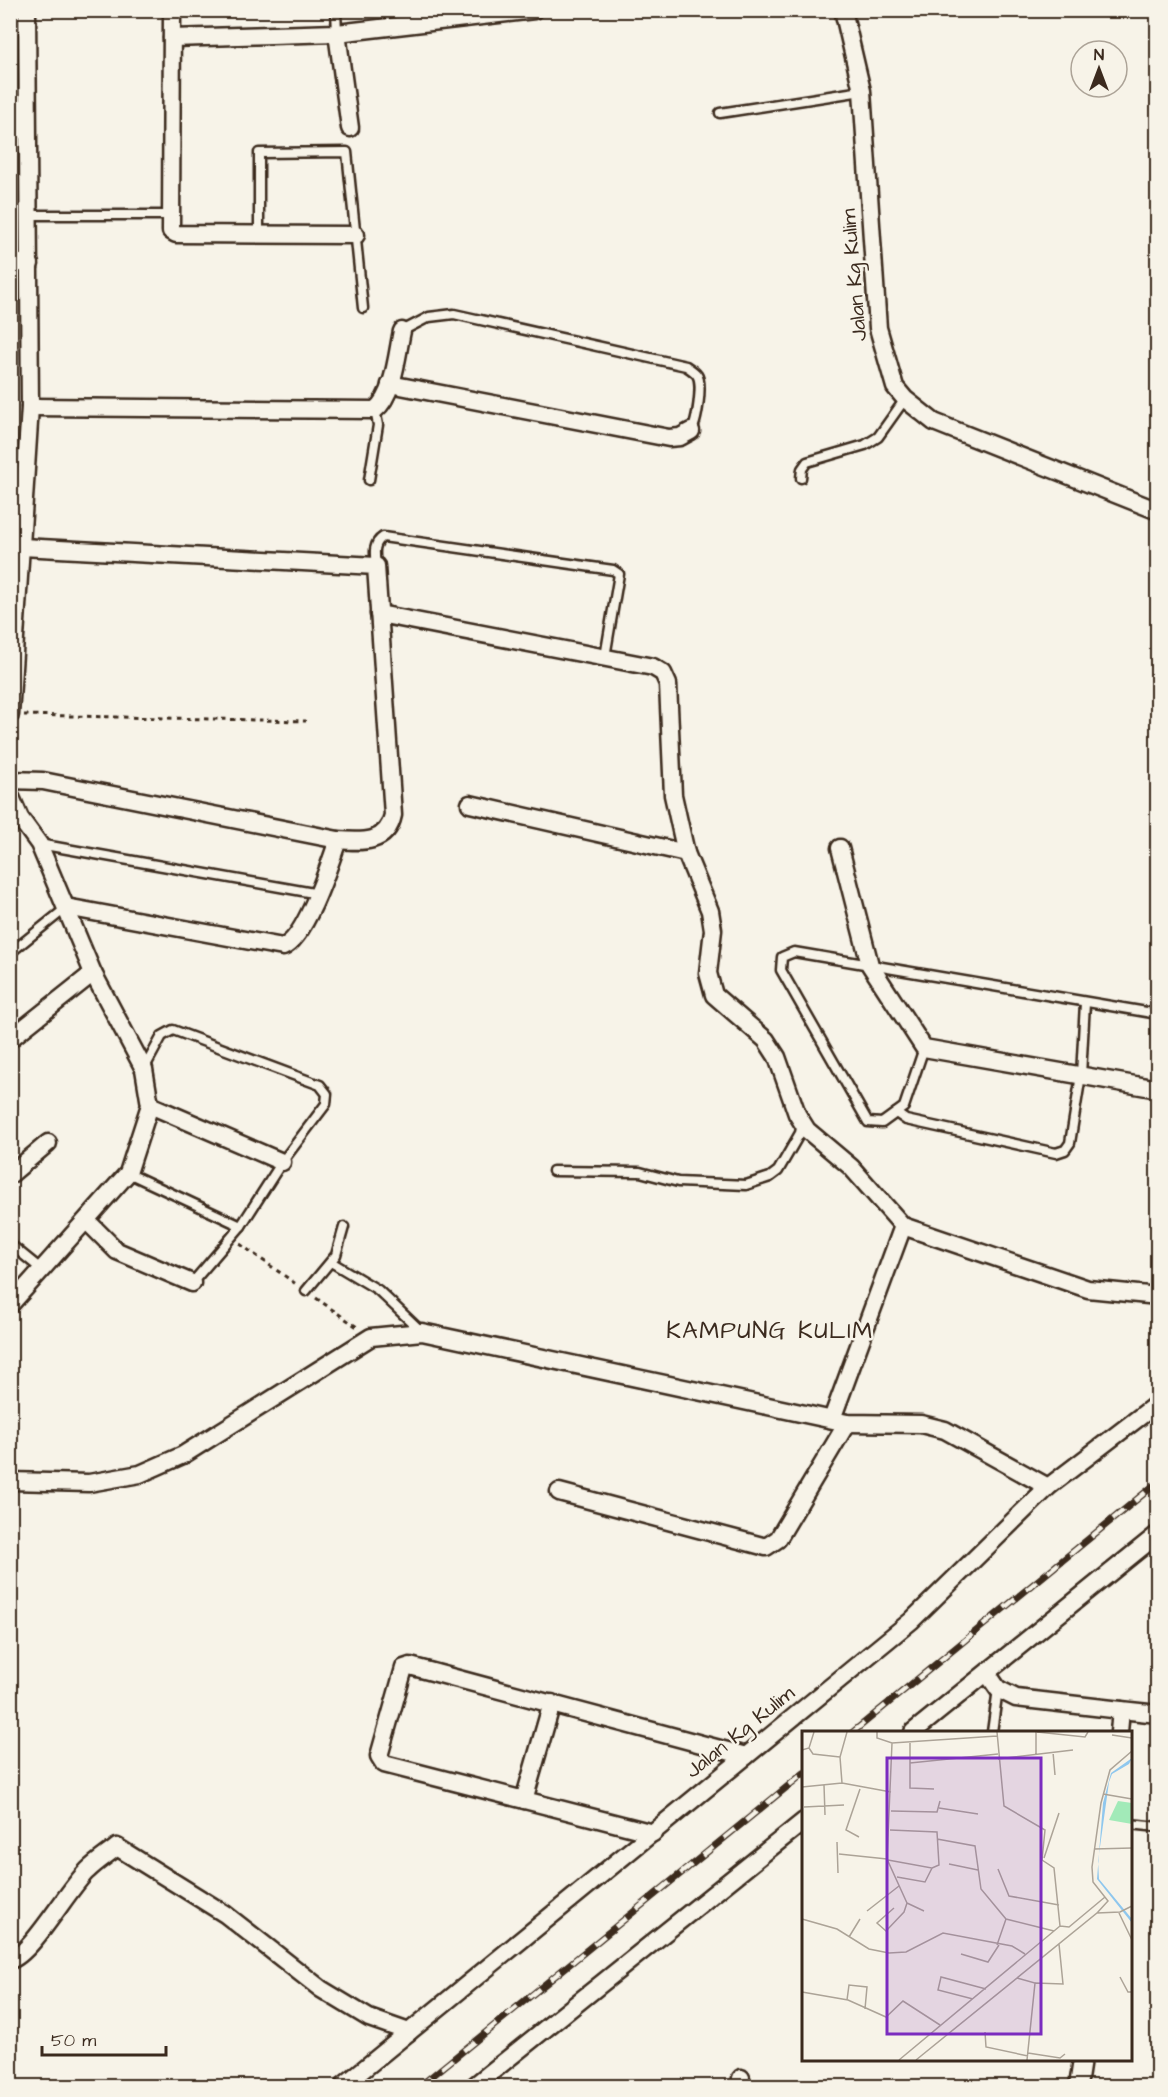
<svg xmlns="http://www.w3.org/2000/svg" width="1168" height="2097" font-family="'Architects Daughter',sans-serif">
	<rect width="100%" height="100%" fill="#f7f3e8"/>
	<filter id="ink" filterUnits="userSpaceOnUse"><feTurbulence type="fractalNoise" baseFrequency=".0167" numOctaves="2"/><feDisplacementMap in="SourceGraphic" scale="12" xChannelSelector="R" yChannelSelector="G"/><feConvolveMatrix kernelMatrix="1 2 1 2 8 2 1 2 1" color-interpolation-filters="sRGB"/></filter>
	<g filter="url(#ink)">
		<g fill="none" stroke-linecap="round" stroke-linejoin="round">
			<defs>
				<g id="lane">
					<path d="M336,10l1,23"/>
					<path d="M720,113l142,-22"/>
					<path d="M30,215h141"/>
					<path d="M259,234v-81l88,-1 16,156"/>
					<path d="M402,331l27,-14 25,-3 232,52c3,2 9,6 11,9 6,8 0,49 -6,56"/>
					<path d="M801,478l1,-9 5,-7 58,-17 13,-8 27,-38"/>
					<path d="M369,480l9,-55 -3,-15"/>
					<path d="M376,566c-1,-11 -4,-22 7,-29l230,33 6,4 -14,83"/>
					<path d="M39,844l280,50"/>
					<path d="M10,953l56,-45"/>
					<path d="M924,1048l-20,59 -22,16 -14,-1 -87,-152 1,-13 12,-5 364,62"/>
					<path d="M144,1069l18,-33 11,-6 147,55 7,9 -1,10 -44,58 -41,64 -49,57"/>
					<path d="M896,1113l10,7 150,33 9,-3 5,-7 11,-68 4,-72"/>
					<path d="M553,1171l87,1 38,10 68,3 24,-8 8,-6 22,-38 2,-10"/>
					<path d="M128,1173l113,53"/>
					<path d="M10,1244l32,26"/>
					<path d="M331,1262l47,28 44,42"/>
					<path d="M306,1291l30,-36 8,-28"/>
					<path d="M992,1732l6,-43"/>
					<path d="M1130,1824l28,3"/>
				</g>
				<g id="street">
					<path d="M172,10l-1,221 5,3 180,1"/>
					<path d="M843,10l19,81 16,237 17,59 10,12 29,23 224,89"/>
					<path d="M337,33l13,95"/>
					<path d="M172,38l165,-5 197,-23"/>
					<path d="M10,262l20,2"/>
					<path d="M390,384l279,54 11,-1 11,-6"/>
					<path d="M30,407l345,3c19,-15 22,-56 27,-79"/>
					<path d="M22,547l354,19 17,249c-6,29 -31,27 -55,25"/>
					<path d="M379,614l274,53 10,6 5,11 5,111 13,58 24,58 3,19 -5,43 6,22 52,45 11,17 20,57 10,16 44,37 52,59 185,63 70,7"/>
					<path d="M10,715l20,-308 -3,-397"/>
					<path d="M10,780l33,1 295,59c-8,23 -32,98 -55,107l-217,-40"/>
					<path d="M10,795l10,23 19,26 54,129 51,96 6,36 -22,68 -118,132"/>
					<path d="M470,804l216,49"/>
					<path d="M840,848l30,117 54,83 234,41"/>
					<path d="M10,1039l83,-66"/>
					<path d="M150,1105l132,57"/>
					<path d="M10,1175l38,-32"/>
					<path d="M87,1221l30,30 75,32"/>
					<path d="M832,1419l71,-193"/>
					<path d="M10,1481l79,2 51,-9 43,-19 188,-118 51,-5 425,91 74,1 24,6 103,57"/>
					<path d="M559,1492l207,55 12,-8 69,-116"/>
					<path d="M987,1673l11,16 18,9 105,12 -2,22"/>
					<path d="M1121,1710l37,4"/>
					<path d="M913,1732l245,-198"/>
					<path d="M524,1800l28,-97"/>
					<path d="M653,1833l-269,-69 -5,-8 25,-88 6,-2 336,90"/>
					<path d="M10,1960c21,-5 58,-71 77,-89 9,-9 20,-16 30,-24l108,67 96,75 48,29 40,14"/>
					<path d="M343,2086l568,-465 137,-134 110,-84"/>
					<path d="M474,2086l330,-265"/>
					<path d="M740,2086l1,-8"/>
					<path d="M1078,2086l4,-26"/>
				</g>
			</defs>
			<use href="#lane" stroke="#3b2a1e" stroke-width="13"/>
			<use href="#street" stroke="#3b2a1e" stroke-width="21"/>
			<g stroke="#3b2a1e" stroke-width="3" stroke-dasharray="4.5 4.5" stroke-linecap="butt">
				<path d="M24,715l282,6"/>
				<path d="M240,1244l56,40"/>
				<path d="M316,1298l41,29"/>
			</g>
			<use href="#lane" stroke="#f7f3e8" stroke-width="8"/>
			<use href="#street" stroke="#f7f3e8" stroke-width="16"/>
			<defs>
				<g id="rail">
					<path d="M853,1732l305,-250"/>
					<path d="M420,2086l384,-313"/>
				</g>
			</defs>
			<use href="#rail" stroke="#3b2a1e" stroke-width="7"/>
			<use href="#rail" stroke="#f7f3e8" stroke-width="4.5" stroke-dasharray="14" stroke-linecap="butt"/>
		</g>
	</g>
	<g text-anchor="middle" dominant-baseline="central" stroke-width="5" stroke-linejoin="round" paint-order="stroke">
		<g font-size="21" fill="#3b2a1e" stroke="#f7f3e8">
			<text transform="translate(854 275) rotate(-95)">Jalan Kg Kulim</text>
			<text transform="translate(740 1732) rotate(-39)">Jalan Kg Kulim</text>
		</g>
		<g font-size="24" letter-spacing="1.5" fill="#3b2a1e" stroke="#f7f3e8">
			<text x="770" y="1331">KAMPUNG KULIM</text>
		</g>
	</g>
	<g transform="translate(802 1731)">
		<rect width="330" height="330" fill="#f7f3e8"/>
		<path d="M316,70l14,2v21l-23,-4z" fill="#a2eab8"/>
		<path d="M330,27l-3,6 -17,10 -3,8 -11,79 1,18 33,40v4l-35,-44 6,-76 8,-30z" fill="#8fc7ee"/>
		<path fill="none" stroke="#aca397" stroke-width="1.5" d="M75,1v6l15,5 105,-7M234,1v22M235,1l48,5 3,-5M310,4l20,3M90,12l-5,116 20,44 -3,9 -18,19 -9,-8 17,-15M108,12v45l24,1M7,17l4,6 27,3M0,19l7,-2 5,-16M251,21l2,23M196,28l75,-9M108,32l88,-9M40,52l-2,-26 7,-25M22,54l1,30M0,56l40,-4 49,9M301,63l29,5M2,76l40,-2M137,77l39,6M89,80l46,1 3,-11M88,99l47,2 2,33 -7,3M57,106l-13,-7 14,-41M135,108l38,7 6,43 25,30 48,12M35,111l1,31M292,118l38,-1M37,123l48,5M242,127l15,-45M86,129l44,8 -7,14 -28,-5M147,133l29,6M196,138l11,27 50,9M105,172l17,8M65,180l32,-25M295,182l11,-12 -15,-19 -1,-15 9,-64 9,-33 22,-19M317,182l13,27M0,188l35,10 32,20 20,4 17,-1 37,-19 69,13 13,8M258,195l9,1 36,-30M47,206l11,-18M195,214l9,-26M159,223l27,8 11,-17M318,246l8,15h4M215,247l18,5 -8,77M233,252l28,1 -4,-40M0,261l46,8 38,17 17,-16 37,24M171,268l-35,-9 3,-13 45,12M45,269l2,-15 18,2 -2,22M183,301l1,15 42,9M226,322l32,5 5,-4M97,329l161,-134 -6,-58 -12,-8 3,-30 -41,-24 -7,-74M114,329l181,-147 23,-1 12,-6"/>
		<path fill="#7b2cbf" fill-opacity="0.15" stroke="#7b2cbf" stroke-width="3" d="M85,27h154v276h-154z"/>
		<rect width="330" height="330" fill="none" stroke="#3b2a1e" stroke-width="3"/>
	</g>
	<rect width="1168" height="2097" fill="none" stroke="#f7f3e8" stroke-width="36"/>
	<rect x="18" y="18" width="1132" height="2061" fill="none" stroke="#3b2a1e" stroke-width="2" filter="url(#ink)"/>
	<g transform="translate(1099 69)"><circle r="28" fill="#f7f3e8" stroke="#aca397" stroke-width="1.5"/>
	<path d="M0-4.5L10 22L0 15L-10 22Z" fill="#3b2a1e"/>
	<text y="-9" font-size="16" font-weight="bold" text-anchor="middle" fill="#3b2a1e">N</text>
	</g>
	<path d="M42 2046v9h124v-9" fill="none" stroke="#3b2a1e" stroke-width="3"/>
	<text x="51" y="2046" font-size="18" fill="#3b2a1e" stroke="#f7f3e8" stroke-width="4.5" paint-order="stroke">50 m</text>
</svg>
